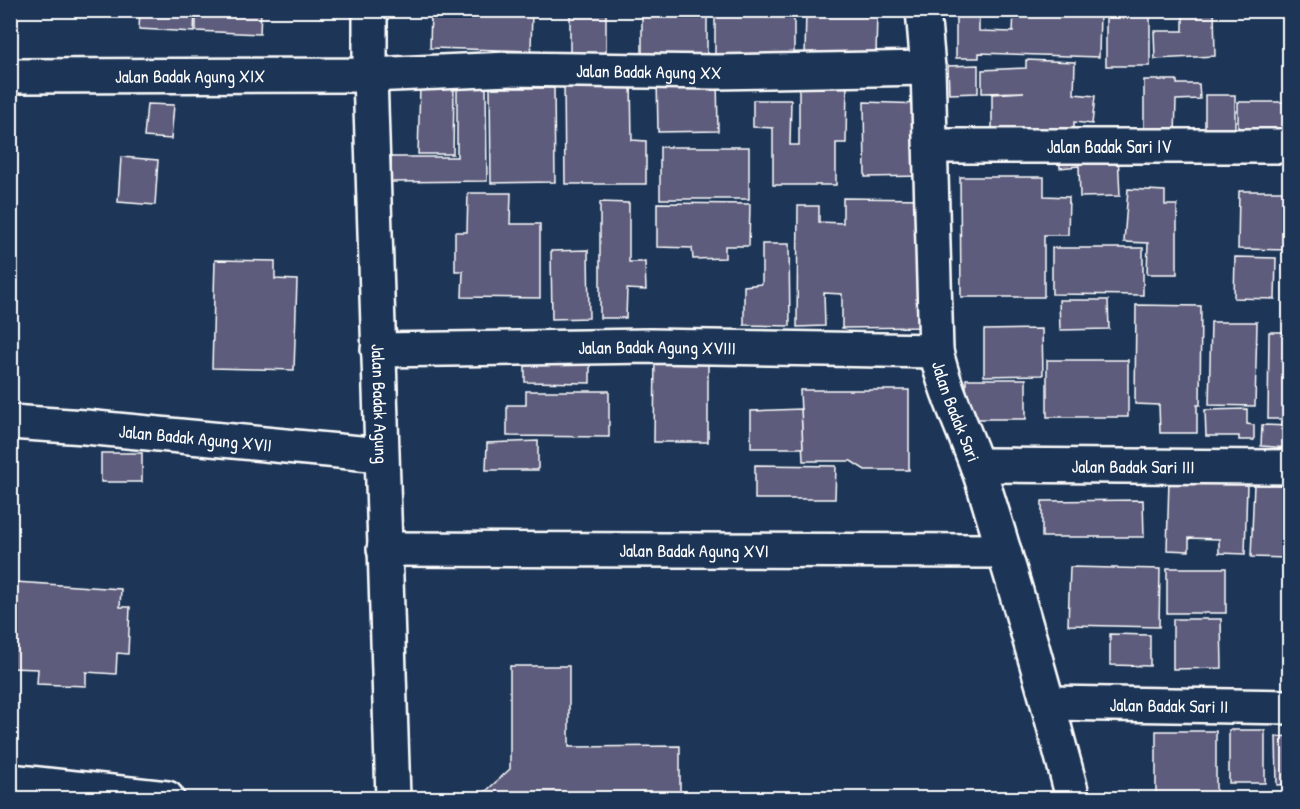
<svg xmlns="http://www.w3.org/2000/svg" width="1300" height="809" font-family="'Patrick Hand',sans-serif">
	<rect width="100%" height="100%" fill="#1d3557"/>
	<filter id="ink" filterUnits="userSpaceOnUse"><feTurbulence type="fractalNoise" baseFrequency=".0167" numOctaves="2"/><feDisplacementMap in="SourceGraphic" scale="12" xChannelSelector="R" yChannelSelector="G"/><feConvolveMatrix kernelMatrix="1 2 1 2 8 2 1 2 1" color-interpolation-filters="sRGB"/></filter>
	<g filter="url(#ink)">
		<g fill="#5d5b7c" stroke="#fff" stroke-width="1.5">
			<path d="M140,10h55l-1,22 -55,-3z"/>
			<path d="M196,10h65l-1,24 -64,-3z"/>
			<path d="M431,10h101l-1,41 -101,-3z"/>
			<path d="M570,10l36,1v43l-36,-1z"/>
			<rect x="642" y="10" width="65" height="48"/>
			<rect x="715" y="10" width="79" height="46"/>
			<path d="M806,10h71l-1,48 -71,-1z"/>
			<path d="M1014,10h86l-1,47 -120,-4v5h-23v-45h23v18l34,1z"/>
			<rect x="1106" y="10" width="44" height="56"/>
			<path d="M1183,10h31l1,46 -60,3 -1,-28h29z"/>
			<path d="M1286,48h4v26h-5z"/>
			<path d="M1026,60l49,2 -1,32 21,2 -3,28 -18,-2v17h-82v-45l32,-2 -42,1v-23l44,-2z"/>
			<path d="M978,65v28l-29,1 -1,-28z"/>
			<path d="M657,77l60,1 1,53 -60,1z"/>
			<path d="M799,79l48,1 -1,63h-10v42h-63v-57l-20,-1v-27h38l-1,45h9z"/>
			<path d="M564,80h67l1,60 14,1v43h-81z"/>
			<path d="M1144,80h33v4h22l1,15 -24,1 -1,36 -31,-1z"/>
			<path d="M420,86l34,2 -1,66h-35z"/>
			<path d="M457,87l29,1 1,93 -96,1v-25h66z"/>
			<path d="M490,88h64l1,94 -64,1z"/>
			<rect x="1205" y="95" width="30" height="33"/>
			<path d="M864,102l58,2v72l-57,1z"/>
			<path d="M1238,102h52v42l-52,-1z"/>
			<path d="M147,104l27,1 -3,34 -27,-2z"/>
			<rect x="660" y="147" width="89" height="52"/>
			<path d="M1059,152l59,1 2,43 -40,1 -1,-31 -19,2z"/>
			<path d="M121,157l37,3 -3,45 -37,-3z"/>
			<path d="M10,176h4l-3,35h-1z"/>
			<path d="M960,177h84v19l25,1 -1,38h-24v62h-83z"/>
			<path d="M1128,189l37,2v14h12v69h-30l1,-31 -24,-1z"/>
			<path d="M1239,191h51v59l-52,-1z"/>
			<path d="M468,193h43l-1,31h30v74l-78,-1 1,-26h-8v-39h12z"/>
			<path d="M843,198l82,1 2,128 -85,1v-34l-18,-1 1,33 -28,1 1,-121h21v16l24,1z"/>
			<path d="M600,202l29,1v59h16l1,28 -19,-1 -1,29h-26z"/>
			<path d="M657,203l93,1 -1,42h-24v12l-32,1 -1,-11 -35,-1z"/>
			<path d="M762,244h27l1,82 -46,-1v-39l18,-2z"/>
			<path d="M1052,248h91v47l-91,-1z"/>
			<path d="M588,250l1,68 -37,1 -1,-68z"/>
			<path d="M1235,257l41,1 -1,41 -41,-1z"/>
			<path d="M215,260l60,1v18l22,1 -3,90 -82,-2z"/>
			<path d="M1059,300h49l1,29 -49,1z"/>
			<path d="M1136,305l65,1 -1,99h-3v28h-37l-1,-28 -24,-1z"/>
			<path d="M1211,322h46l-2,84 -46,-1z"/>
			<path d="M1042,329l1,46 -59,1v-46z"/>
			<path d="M1269,332h21v87h-22z"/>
			<path d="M525,357h65v26l-65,-1z"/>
			<path d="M655,357l53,2v83h-54z"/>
			<rect x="1047" y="360" width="81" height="57"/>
			<rect x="966" y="379" width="60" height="40"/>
			<path d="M800,390h109v80h-44l-14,-9h-48z"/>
			<path d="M526,391h83v46l-102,-1v-31h19z"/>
			<path d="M801,409l2,39h-52v-37z"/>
			<path d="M1247,409v15l7,1v15h-15v-4h-33l-1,-26z"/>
			<path d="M1262,425l28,1v22l-29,-2z"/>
			<path d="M538,441v29h-52l1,-27z"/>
			<rect x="101" y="453" width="41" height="29"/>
			<path d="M755,465l81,1 -1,33h-80z"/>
			<path d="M1169,480l78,4 -2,70 -26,-1v-14l-30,-1v13l-22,-1z"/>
			<path d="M1254,484l36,1 -3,73 -36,-1z"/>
			<path d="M1143,500l1,37h-102v-36z"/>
			<path d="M1070,567l90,2 -1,58 -91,-2z"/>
			<rect x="1167" y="568" width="59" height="45"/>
			<path d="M15,582l106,7 -1,18h10l-2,47 -11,-1 -1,21 -30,-2v14l-49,-2 1,-15 -28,-1z"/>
			<path d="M1173,619h48l1,49 -49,1z"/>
			<path d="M1110,634l40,1v31l-40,-1z"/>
			<path d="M510,666h59v81l111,-1v47h-38v5h-53v-5l-49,2 -3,3h-47l-5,-6 25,-23z"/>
			<rect x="1229" y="730" width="36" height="53"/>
			<rect x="1156" y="731" width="60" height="67"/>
			<path d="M1290,736v48l-13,1 -1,-48z"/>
		</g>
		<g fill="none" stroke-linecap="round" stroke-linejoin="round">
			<defs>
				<g id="minor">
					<path id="s1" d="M370,10v65l23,723"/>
					<path id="s2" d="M923,10l5,58 8,283c10,46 33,88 47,132 33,105 63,210 90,315"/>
					<path id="s3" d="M10,76l360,-1 140,-6 206,3 212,-4"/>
					<path id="s4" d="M931,146h359"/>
					<path id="s5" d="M378,350l272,-4 286,5"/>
					<path id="s6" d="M10,422l75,5 296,28"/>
					<path id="s7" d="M977,465l313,2"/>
					<path id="s8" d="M384,549l620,2"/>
					<path id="s9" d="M1049,703l241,4"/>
					<path d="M10,781l157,17"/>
				</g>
			</defs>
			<use href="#minor" stroke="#fff" stroke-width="38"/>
			<use href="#minor" stroke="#1d3557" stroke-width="33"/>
		</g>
	</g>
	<g text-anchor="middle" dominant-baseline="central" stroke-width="4.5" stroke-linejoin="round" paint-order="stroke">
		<g font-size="18" fill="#fff" stroke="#1d3557">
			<text stroke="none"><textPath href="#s3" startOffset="639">Jalan Badak Agung XX</textPath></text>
			<text stroke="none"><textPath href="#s3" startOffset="180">Jalan Badak Agung XIX</textPath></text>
			<text stroke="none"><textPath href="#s4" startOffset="178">Jalan Badak Sari IV</textPath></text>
			<text stroke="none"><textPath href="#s5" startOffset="279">Jalan Badak Agung XVIII</textPath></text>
			<text stroke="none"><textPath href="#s1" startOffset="394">Jalan Badak Agung</textPath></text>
			<text stroke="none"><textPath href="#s2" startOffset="405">Jalan Badak Sari</textPath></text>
			<text stroke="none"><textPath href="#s6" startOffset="186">Jalan Badak Agung XVII</textPath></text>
			<text stroke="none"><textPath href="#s7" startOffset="156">Jalan Badak Sari III</textPath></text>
			<text stroke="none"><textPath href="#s8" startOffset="310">Jalan Badak Agung XVI</textPath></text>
			<text stroke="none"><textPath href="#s9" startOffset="120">Jalan Badak Sari II</textPath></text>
		</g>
	</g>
	<rect width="1300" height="809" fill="none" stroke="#1d3557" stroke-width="36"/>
	<rect x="18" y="18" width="1264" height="773" fill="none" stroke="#fff" stroke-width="2" filter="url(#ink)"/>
</svg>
